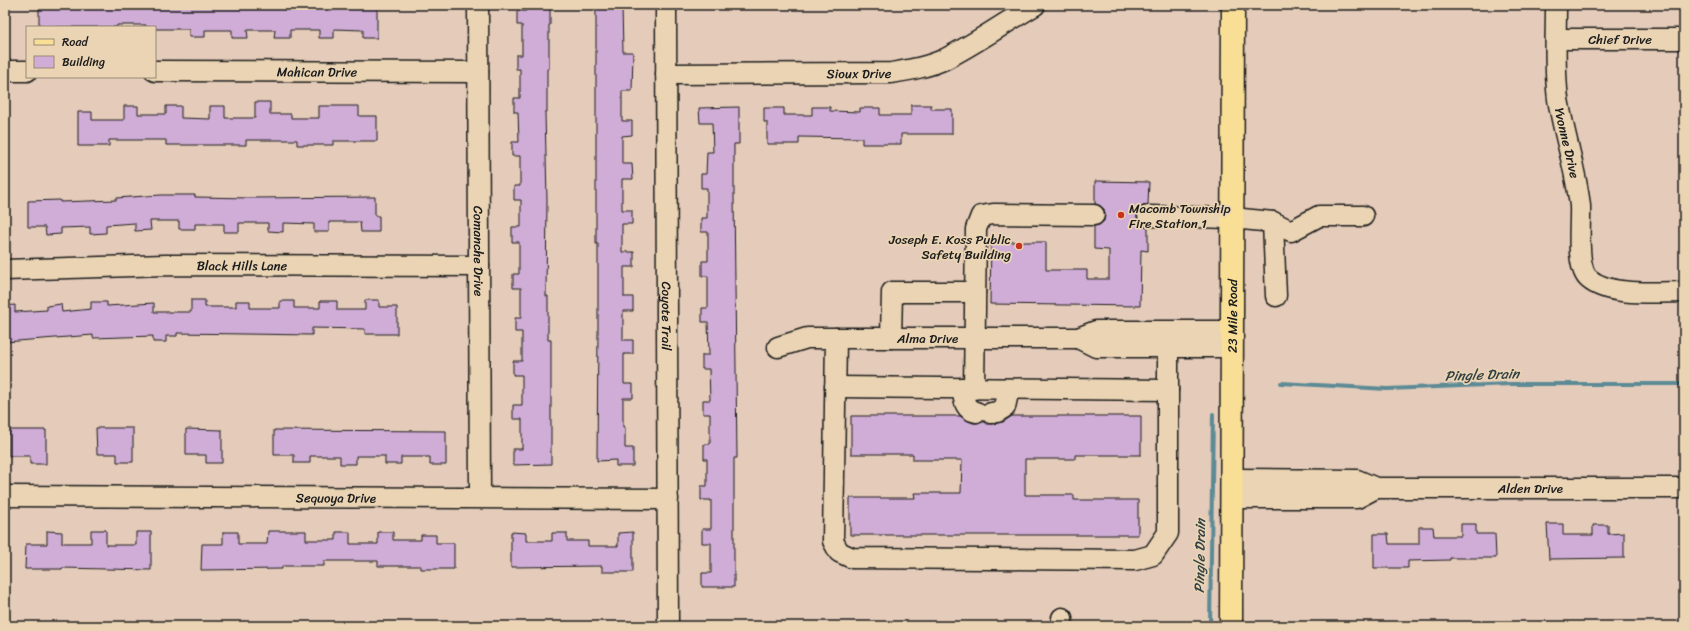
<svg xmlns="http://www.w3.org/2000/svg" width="1689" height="631" font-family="Sriracha,sans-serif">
	<rect width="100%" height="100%" fill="#e5ccba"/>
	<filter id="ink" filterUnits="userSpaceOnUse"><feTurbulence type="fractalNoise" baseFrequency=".025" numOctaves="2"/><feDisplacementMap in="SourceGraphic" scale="8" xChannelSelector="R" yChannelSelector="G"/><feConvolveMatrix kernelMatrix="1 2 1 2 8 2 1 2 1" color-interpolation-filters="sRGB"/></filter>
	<g filter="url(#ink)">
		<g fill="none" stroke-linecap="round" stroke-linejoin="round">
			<g stroke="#5c8a95" stroke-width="4">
				<path d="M1281,383l106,6 124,-5h173"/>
				<path d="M1210,626l3,-212"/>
			</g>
		</g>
		<g fill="#d0add7" stroke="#1c1c1c">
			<path d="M39,5h338v33h-14v-8l-29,-1v9h-15v-8h-29v8h-16l1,-8h-28l1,8h-16v-8h-27v7h-16v-8h-34v-2h-10l1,-2h-29v2h-78z"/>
			<path d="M526,5h24v20h-1v44h-2v43h-2l2,88 -1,96h2v44h3v124l-38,1v-16h9v-30h-9v-14h9v-30h-9v-14h9v-29h-7v-14h6v-30h-8v-14h6v-32h-7v-15h9v-27h-7v-14h6v-30h-8v-14h7l-1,-30h-4v-14h6v-29h-4v-14h6v-30h-5v-14h9z"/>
			<path d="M596,5h26l1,47h10l-1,39h-10v30h10v14l-10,1v28h10l1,15h-11v31h10v14h-10v28h12v15h-10v30h9v14h-10v29h10v14h-9v30h9v14h-10v29h2v21h8v18h-17v-6l-19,1 1,-130v-87h-2z"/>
			<path d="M255,102h15v12h21v4h28v-12h40v10h18v25h-44v4h-36v-5h-51v5h-80v-5h-57v6h-31v-34h14v8h32v-14h14v8h28v-8h15v12l29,1v-13h15v12h30z"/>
			<path d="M911,105h20v4h21v25h-51v10h-39v-6l-63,-1v7h-32v-22h-3v-14h20v7h28v-8h18v4l30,1v-4h20v7h31z"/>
			<path d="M739,107v37h-5v52l3,262h-3v129h-32v-14h9v-30h-9v-14h9v-29h-10v-14h6v-27h-3v-15h6v-30h-7v-14h7l-1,-31h-7v-14h7l-1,-33h-6v-14h6v-32h-6v-15h6v-29h-7v-14h6v-30h-6v-14h5l1,-22h6l-1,-29h-12l-1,-15z"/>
			<path d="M1095,181l54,1 -1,22 -6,2 -4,4 -1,5 1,7 4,4 6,2v23l-7,-1 -1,56 -150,-2 1,-62h55v28h41v9h22v-29l-15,-1v-23l5,-1 5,-4 1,-6 -1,-6 -5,-4 -4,-1z"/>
			<path d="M161,195h34v2l56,1 124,-1v19h4v16h-18l-1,-10h-31v10h-15v-8l-31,-1v9l-15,-1v-8h-29v9h-15v-8h-29v5h-16v-8h-29l1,9 -16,1v-8l-29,2v8l-16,1v-7l-29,1v6l-15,1 -1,-8h-17v-26l32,-1v2l56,-2v-2z"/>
			<path d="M191,300h14v7h31v-6h14v7h30v-7h14v7h26v-7h17v9h28v-10h14v7h18v27h-32v-5l-53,-1v7l-135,-2v3h-11v6h-13v-6l-60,2v-3l-88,7v-36l10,-1v7l32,-2v-4l14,-2 1,8 29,-3v-7h16v4l47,-3v9h37z"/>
			<path d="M851,416h109l13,7h5l5,-2 4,3h5l11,-2 9,-6h129v39h-66v4h-50v36h49v5h64v35h-288v-37h65l-1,-5h47l1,-33h-49v-6h-62z"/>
			<path d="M96,428h37v34h-16v-8h-20z"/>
			<path d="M186,429l36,1v33h-16v-8h-20z"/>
			<path d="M9,430h37v34h-16v-8h-21z"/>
			<path d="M274,430l172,1v34h-16v-8h-29v7h-16v-8h-29v8h-16v-8h-30v7h-16v-8h-20z"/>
			<path d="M1461,524h15v10h19l1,24h-46v2l-42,1v7h-34v-34h14l1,10h30v-17h14l1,9h27z"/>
			<path d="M1547,524h16v11h30v-10h15v9l16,-1v25l-75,1z"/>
			<path d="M91,530h15v15h30v-13h15v38l-89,-2v1h-37l1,-25h21v-13l15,1v11h29z"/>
			<path d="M268,531h38v9h30v-8h14v12h28v-12h15v8h28v-5h15v8h18v26h-33v-3h-43v-5h-54v5h-42v3l-81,1 1,-26h21v-12h15v12h29z"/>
			<path d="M511,532l15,1v8h26v-8h15v8h21v5h30v-13l15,-1v40h-31v-6l-91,1z"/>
		</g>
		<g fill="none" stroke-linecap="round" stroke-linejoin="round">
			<defs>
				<g id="minor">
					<path id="s1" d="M478,5l2,492"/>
					<path id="s2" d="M666,5l2,621"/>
					<path id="s3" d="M1556,5c0,31 -2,63 2,94 6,36 18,71 22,107 1,18 -5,61 9,73 21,18 69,13 95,13"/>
					<path id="s4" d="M1556,39h128"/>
					<path d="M5,71h22"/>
					<path id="s5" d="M155,71l323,1"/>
					<path id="s6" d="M666,74l225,-1c18,-3 37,-6 54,-14 30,-15 61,-37 90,-54"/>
					<path d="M1148,216l84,2 41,4 18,9 28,-15h44"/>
					<path d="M1273,222l3,74"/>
					<path id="s7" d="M5,270l160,-5 314,1"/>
					<path d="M836,338l-3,203 6,11 13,6 283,2 18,-5 15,-22v-186"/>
					<path d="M891,338l1,-46h83"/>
					<path d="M1078,338l18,9h136"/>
					<path id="s8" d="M778,347l29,-9h271l18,-7h136"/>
					<path d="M835,387l333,3"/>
					<path d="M962,388c2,11 2,22 14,24"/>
					<path d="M974,389l2,-160 5,-13 12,-2 101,1"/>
					<path d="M991,413l6,-1 8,-5 4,-18"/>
					<path id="s9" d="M1231,479l126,1 19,8h308"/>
					<path id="s10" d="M5,496l663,3"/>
					<path d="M1231,498h126l19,-10"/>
					<path d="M1062,626v-8"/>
				</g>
				<g id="major">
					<path id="s11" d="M1231,626l2,-621"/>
				</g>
			</defs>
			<use href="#minor" stroke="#1c1c1c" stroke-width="23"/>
			<use href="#major" stroke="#1c1c1c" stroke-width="25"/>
			<use href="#minor" stroke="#ead4b3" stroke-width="20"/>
			<use href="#major" stroke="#f9df96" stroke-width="22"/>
		</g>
	</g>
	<g fill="#c8321e" stroke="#ead4b3" stroke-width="1.5">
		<circle cx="1121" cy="215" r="4"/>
		<circle cx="1019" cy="246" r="4"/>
	</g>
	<g text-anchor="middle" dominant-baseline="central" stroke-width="3.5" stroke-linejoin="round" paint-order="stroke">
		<g font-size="13" fill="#1c1c1c" stroke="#ead4b3">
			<text stroke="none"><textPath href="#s4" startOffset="64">Chief Drive</textPath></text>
			<text stroke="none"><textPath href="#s5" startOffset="162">Mahican Drive</textPath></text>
			<text stroke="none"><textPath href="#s6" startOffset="193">Sioux Drive</textPath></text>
			<text stroke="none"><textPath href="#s3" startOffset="139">Yvonne Drive</textPath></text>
			<text stroke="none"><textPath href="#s1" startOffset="246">Comanche Drive</textPath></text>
			<text stroke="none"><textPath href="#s7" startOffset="237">Black Hills Lane</textPath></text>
			<text stroke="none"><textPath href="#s2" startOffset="311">Coyote Trail</textPath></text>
			<text stroke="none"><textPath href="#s11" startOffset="310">23 Mile Road</textPath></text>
			<text stroke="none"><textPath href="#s8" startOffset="151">Alma Drive</textPath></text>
			<text stroke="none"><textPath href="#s9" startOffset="301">Alden Drive</textPath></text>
			<text stroke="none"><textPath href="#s10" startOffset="331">Sequoya Drive</textPath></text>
		</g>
		<g font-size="13" fill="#1c1c1c" stroke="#ead4b3" text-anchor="start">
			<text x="1129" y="208">Macomb Township<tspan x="1129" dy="15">Fire Station 1</tspan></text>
			<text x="1011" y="239" text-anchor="end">Joseph E. Koss Public<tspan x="1011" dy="15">Safety Building</tspan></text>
		</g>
		<g font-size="14" font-style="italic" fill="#314144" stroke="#ead4b3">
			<text transform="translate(1482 375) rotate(-2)">Pingle Drain</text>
			<text transform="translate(1200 556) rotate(-89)">Pingle Drain</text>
		</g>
	</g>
	<rect width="1689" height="631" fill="none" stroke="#ead4b3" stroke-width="20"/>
	<rect x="10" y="10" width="1669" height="611" fill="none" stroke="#1c1c1c" stroke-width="1.5" filter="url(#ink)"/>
	<rect x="26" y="26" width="130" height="52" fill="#ead4b3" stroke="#988a77"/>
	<rect x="34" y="39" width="20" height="6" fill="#f9df96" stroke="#988a77"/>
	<text x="62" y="46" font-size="12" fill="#1c1c1c">Road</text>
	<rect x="34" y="56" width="20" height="12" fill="#d0add7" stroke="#988a77"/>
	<text x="62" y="66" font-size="12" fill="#1c1c1c">Building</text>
</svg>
